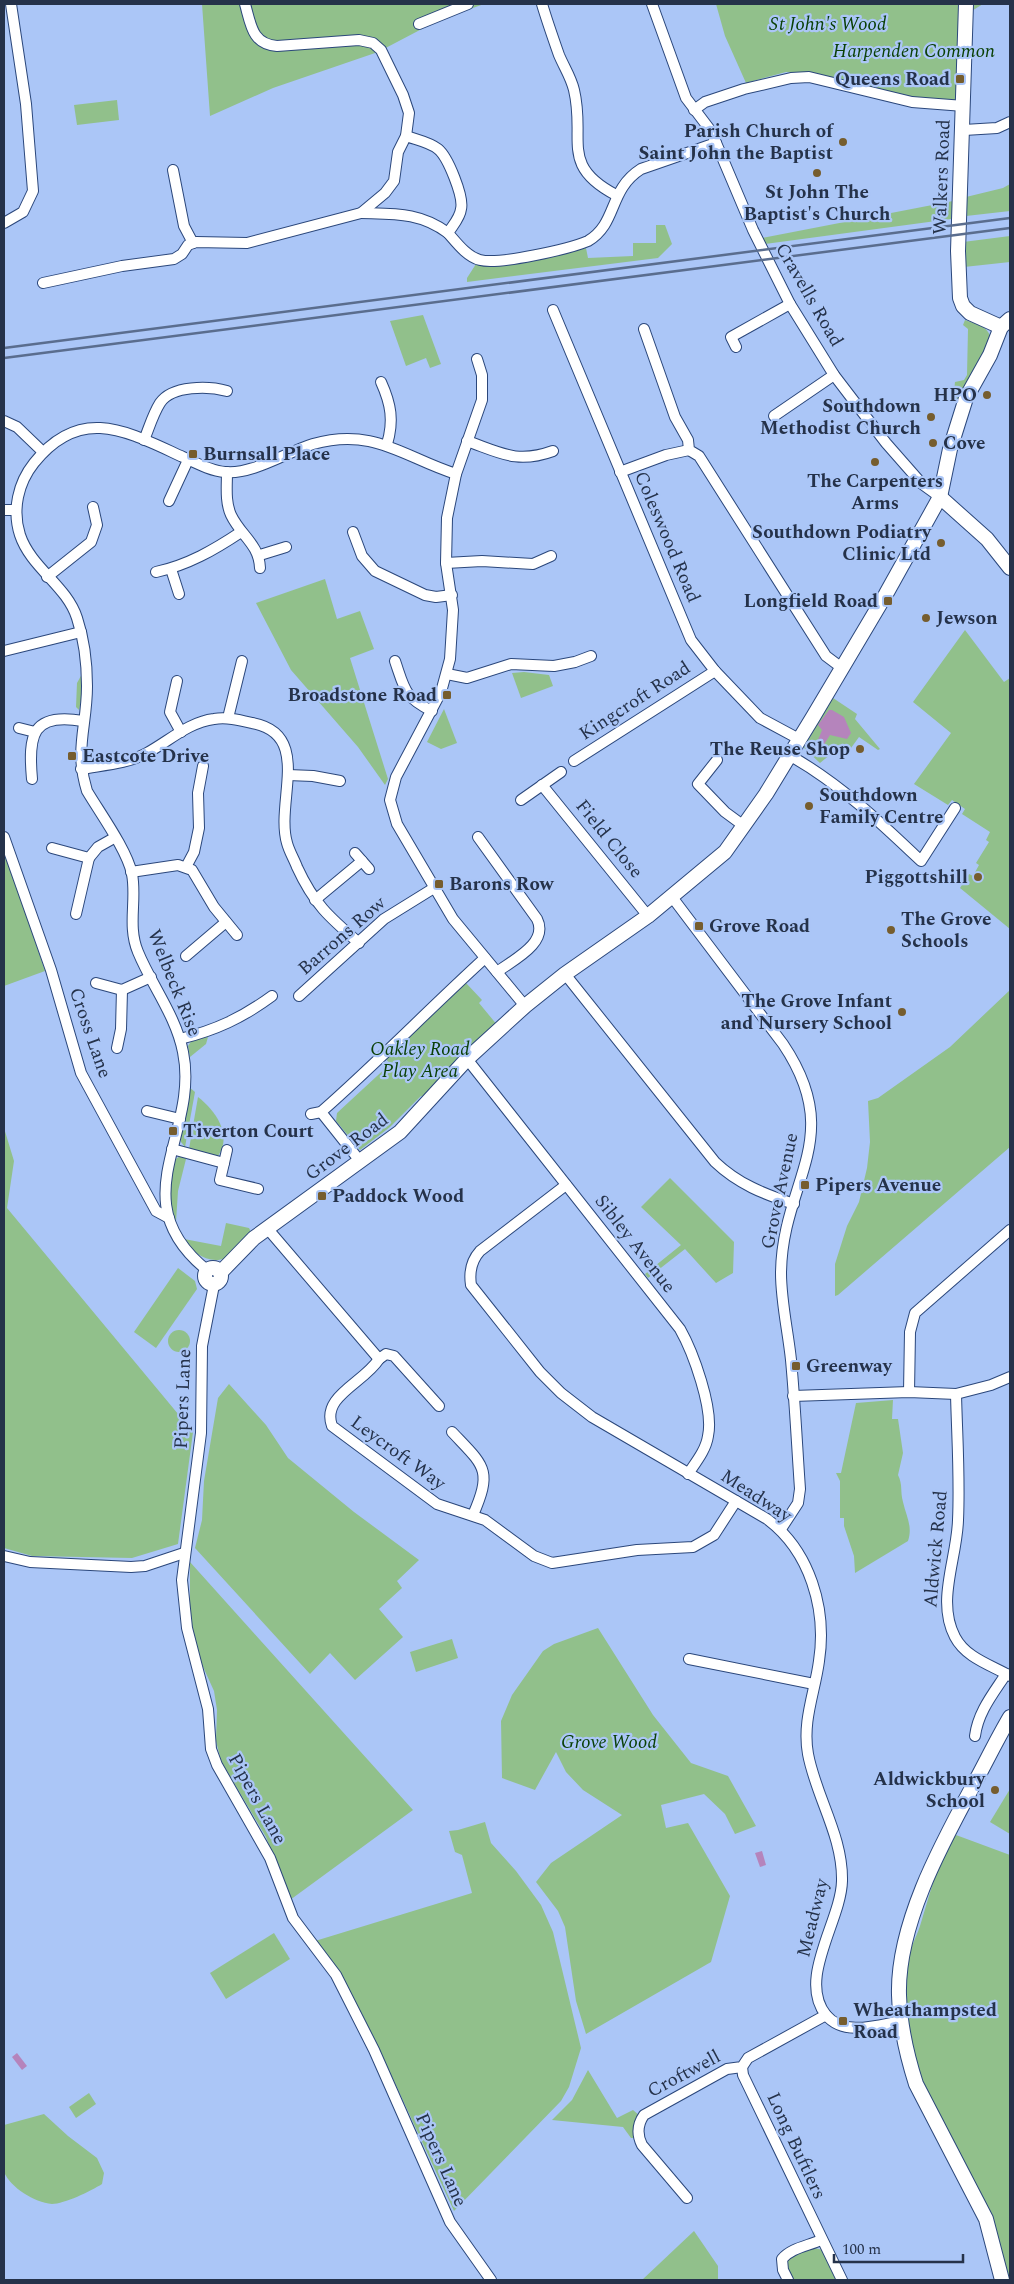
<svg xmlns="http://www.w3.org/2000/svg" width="1014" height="2284" font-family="Spectral,serif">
	<rect width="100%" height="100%" fill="#abc6f7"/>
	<g fill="#91c08b">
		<path d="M202,4h282l-47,17 -59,31 -105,36 -63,28z"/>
		<path d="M716,4h267l-21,13 -5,82 -4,3 -39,-3 -104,-25 -24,-2 -40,11 -21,-47z"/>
		<path d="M117,100l2,20 -42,5 -3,-20z"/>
		<path d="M1010,184v27l-44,5v-19l37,-9z"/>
		<path d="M953,201l-2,18 -186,25 -3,-6z"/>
		<path d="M656,225h9l7,19 -14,14 -191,24v-4l9,-14c32,7 78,-8 110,-16l2,10 45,-2v-13h23z"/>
		<path d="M1010,236v26l-46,5 -1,-25z"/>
		<path d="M423,315l18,49 -11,4 -4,-10 -20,8 -16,-45z"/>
		<path d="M965,320c11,4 25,6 26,21l-33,64 -5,-4 2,-19 9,-2 3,-5 1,-46 -5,-4z"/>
		<path d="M325,579l12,40 23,-8 14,38 -24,9 38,121 -3,6 -27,-38 -67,-77 -35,-67z"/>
		<path d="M965,630l39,52 6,-4v251l-50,-41 9,-14 4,2 6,-11 -3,-2 13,-21 -3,-2 4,-8 -28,-18 3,-5 -13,-9 -4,5 -34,-21 37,-51 -38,-31z"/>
		<path d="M524,672l25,3 4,11 -32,12 -9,-25z"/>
		<path d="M82,674l1,16 -4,20 -3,-3 1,-24z"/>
		<path d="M833,698l24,16 -2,5 25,30 -2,1 -19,-13 -8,11c-13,3 -21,6 -31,15l-15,-14 -1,-2z"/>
		<path d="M444,709l13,34 -16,6 -14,-7z"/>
		<path d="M4,850l41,121 -41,15z"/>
		<path d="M466,983l16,17 -3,3 19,23 -73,72 -4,-2 -31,31 -30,23 -24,-29 1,-8 53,-49 -4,-5z"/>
		<path d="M1010,990v157l-172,148 -3,1v-32l12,-38 12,-24 8,-34 3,-26 -2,-41 10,-3 72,-51z"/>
		<path d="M208,1037l-2,7 -16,13 -2,-11 4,-6z"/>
		<path d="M189,1087l6,5 -10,55 -4,-5v-6z"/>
		<path d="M198,1097c17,13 35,38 20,59l-29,-7z"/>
		<path d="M4,1128l10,33 -7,47 186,224 -15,112 -46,14 -100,-2 -28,-8z"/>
		<path d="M180,1156h4l2,3 -8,32 -2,31 -7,-25 4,-36z"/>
		<path d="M670,1178l64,64 -1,31 -17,10 -31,-34 -37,29 -3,-4 36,-29 -40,-38z"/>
		<path d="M226,1223l23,5 3,6c-7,7 -17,21 -26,24 -17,7 -34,-5 -42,-19l37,7z"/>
		<path d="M178,1268l17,13 2,8 -41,59 -22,-16z"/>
		<circle cx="179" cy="1341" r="11"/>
		<path d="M229,1384l37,41 22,33 66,54 65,48 -22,21 5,7 -23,21 24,28 -48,43 -25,-27 -20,21 -115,-126 7,-28 2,-39 14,-83z"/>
		<path d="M893,1400l-1,19h6l5,34 -5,22c5,10 2,16 5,27 3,14 10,24 5,39l-53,32 -1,-17 -10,-30v-8h-4v-37l-4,-8h5l15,-70z"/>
		<path d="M190,1562l223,248 -123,90 -24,-63 -45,-76 -5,-20 1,-31 -3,-19 -19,-42 -5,-21z"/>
		<path d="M598,1628l55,87 38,48 37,13 28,50 -21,8 -10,-20 -21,-20 -43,11 5,23 22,-5 42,73 -19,66 -125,72 -10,-33 -11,-74 -7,-16 -22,-29 15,-19 71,-48 -39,-25 -17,-18 -10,-20 -21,38 -33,-12 -1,-57 11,-26 31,-44 11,-7z"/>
		<path d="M452,1639l6,19 -42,14 -6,-20z"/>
		<path d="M1010,1789v45l-20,-12z"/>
		<path d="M485,1822l6,21 25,28 25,34 12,27 28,116 -12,39 -8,14 -107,110 -78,-169 -34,-66 -27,-35 157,-48 -10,-38 -7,-3 -6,-21 9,-1z"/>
		<path d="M956,1835l54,20v425h-3c-8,-55 -34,-102 -60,-151 -5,-11 -13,-22 -18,-33 -18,-39 -27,-91 -22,-134 2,-12 9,-24 13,-36 10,-31 16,-63 36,-91z"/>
		<path d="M274,1933l16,26 -64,40 -16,-26z"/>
		<path d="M588,2070l29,48 16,-8 7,6 -4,22h-5l-8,-11 -71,-7 20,-20z"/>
		<path d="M89,2093l7,11 -20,14 -7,-11z"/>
		<path d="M44,2114l24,22 29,22 7,15 -2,11c-11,7 -38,20 -50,20 -18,-2 -41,-16 -48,-32 -3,-10 0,-35 0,-47z"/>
		<path d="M694,2231l24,35v14h-76z"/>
		<path d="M815,2248l8,2 16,30h-47l-5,-11 -1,-9 7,-6z"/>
	</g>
	<g fill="#b584bc">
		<path d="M829,710h3l12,7 7,16 -4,6 -17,-4 -7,11 -5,1 -2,-2 6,-15 -4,-5z"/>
		<path d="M762,1851l4,14 -6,2 -5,-14z"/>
		<path d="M17,2053l10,13 -5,4 -10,-13z"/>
	</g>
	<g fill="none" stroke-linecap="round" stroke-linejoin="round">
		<defs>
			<g id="street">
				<path d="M542,4c5,17 11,34 17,51 5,12 12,22 15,35 12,50 -15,75 42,105"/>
				<path d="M652,4l34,94 25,33 42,99 37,74 44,71 52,68 36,41 18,13"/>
				<path d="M419,24l49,-20"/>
				<path d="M694,110l11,-8 39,-13 47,-11 18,-1 103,25 52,4"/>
				<path d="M964,130l33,-2 13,-6"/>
				<path d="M406,136c11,4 23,6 32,13 10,8 26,48 23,60 -1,9 -8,16 -13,24 8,9 19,24 32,27 19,5 89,-11 108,-19 30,-18 20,-51 53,-72l75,-26"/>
				<path d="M173,170l11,56 9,17"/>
				<path d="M361,213c33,1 59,-1 87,20"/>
				<path d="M4,223l19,-11 10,-21 -7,-87 -15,-100"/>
				<path d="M43,283l79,-17 52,-7 8,-5 6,-9 8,-3 51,1 114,-30 24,-20 9,-12 4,-29 8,-16 3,-23 -6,-18 -22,-45 -8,-7 -14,-3 -82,6c-25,-2 -26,-21 -32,-42"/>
				<path d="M553,310l138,330 24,31 45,47 39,21"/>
				<path d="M644,329l31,88 13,23 1,10 10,6 127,200 16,12"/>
				<path d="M736,347l-5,-10 59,-33"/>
				<path d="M477,359l5,16v25l-26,74 -9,44 -1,45 7,47 -3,49 -9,33 -45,85 -6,23 7,24 56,95 72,87"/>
				<path d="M381,382c10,22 13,39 6,62"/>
				<path d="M774,416l60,-41"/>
				<path d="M4,421l13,6 26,25"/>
				<path d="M144,440c5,-12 9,-26 16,-37 12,-18 49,-17 67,-12"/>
				<path d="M467,441c34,12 50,23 86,10"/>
				<path d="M227,472c0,14 -2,30 4,43 10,21 28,29 29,53"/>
				<path d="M620,472l46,-17 23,-5"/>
				<path d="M169,501l19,-41"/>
				<path d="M4,510h12"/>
				<path d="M353,532l9,24 13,15 50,24 11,2 16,-2"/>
				<path d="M260,555l26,-8"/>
				<path d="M446,563l36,-2 51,3 18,-8"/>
				<path d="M171,569l8,25"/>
				<path d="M156,572c32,-7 58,-22 85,-40"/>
				<path d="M47,577l44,-35 6,-17 -4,-18"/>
				<path d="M4,651l77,-19"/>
				<path d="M395,661c10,29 9,36 37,50"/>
				<path d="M447,674l20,4 44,-14 43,2 21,-4 16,-6"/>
				<path d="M177,681l-7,31 11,20"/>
				<path d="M228,718l14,-57"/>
				<path d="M19,728l16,4"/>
				<path d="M789,755c50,28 91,67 132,106l34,-53"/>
				<path d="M717,760l-19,24 27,28 19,14"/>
				<path d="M574,761l141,-90"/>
				<path d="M81,769c22,-4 46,-5 66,-16 22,-12 42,-31 67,-34 13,-2 25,1 38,4 61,11 23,79 35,120 2,8 7,16 10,24 17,37 32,50 62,76"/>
				<path d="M288,775l25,1 27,5"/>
				<path d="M32,779c-4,-44 0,-67 51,-58"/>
				<path d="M542,785l106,131"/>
				<path d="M521,800l40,-28"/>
				<path d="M4,837l47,133 30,103 75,138 13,7"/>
				<path d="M478,837l59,82c12,24 -24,41 -40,53"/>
				<path d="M52,848l37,10 9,-11 16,-9"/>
				<path d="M355,853l14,16"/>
				<path d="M186,867l8,-15 5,-24 -1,-35 5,-27"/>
				<path d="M131,872l47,-7 14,5 22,37 23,28"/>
				<path d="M672,897l111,147c64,95 -1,136 -2,229 0,29 7,58 10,87 4,43 6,86 9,129l-2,14 -17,26"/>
				<path d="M315,900l47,-39"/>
				<path d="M76,914l13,-56"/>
				<path d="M186,956l40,-34"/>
				<path d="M565,974l150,188c23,22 49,32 79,42"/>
				<path d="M96,983l26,7 29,-13"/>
				<path d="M299,996l85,-77 50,-31"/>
				<path d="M180,1039c36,-9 62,-21 92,-43"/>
				<path d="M117,1048l4,-19 1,-39"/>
				<path d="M467,1059l213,270c13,23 34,80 28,107 -2,14 -12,26 -20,38"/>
				<path d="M147,1111l33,8"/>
				<path d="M321,1112l39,49"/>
				<path d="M311,1114l10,-2c56,-49 108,-103 164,-154"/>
				<path d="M172,1149l52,14 3,-13"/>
				<path d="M224,1163l-4,17 38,9"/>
				<path d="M566,1185l-86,66c-9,10 -11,21 -9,34l69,87 21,21 31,24 175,102c43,32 60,90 52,142 -4,31 -17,60 -11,93 8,43 35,82 34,127 -1,40 -45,98 -16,134 18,22 52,10 75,6"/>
				<path d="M267,1228l112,131 7,-5 8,2 45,50"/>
				<path d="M208,1271c-89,-71 -8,-136 -25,-219 -7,-36 -31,-66 -45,-100 -11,-26 -1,-52 -6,-78 -5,-24 -32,-61 -45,-83 -13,-42 0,-64 0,-105 0,-21 -3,-47 -10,-68 -10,-32 -46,-50 -57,-83 -8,-25 -2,-52 14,-72 47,-59 94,-31 149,-6 13,6 28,14 42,15 27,3 62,-20 88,-28 61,-17 90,13 143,30"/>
				<path d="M214,1285l-12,61 -1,87 -19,147 5,48 21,81 3,40 6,16 53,93 23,60 43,57 38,75 76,172 41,58"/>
				<path d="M379,1359c-15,24 -58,37 -47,67l105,78 48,16 49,36 18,7 85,-13 56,-3 21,-12 22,-34"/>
				<path d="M909,1392l1,-60 5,-19 95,-83"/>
				<path d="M956,1394c1,42 4,84 2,126 -1,39 -22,81 -3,117 11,21 36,28 55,39"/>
				<path d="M793,1396l116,-4 47,2 35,-9 19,-8"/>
				<path d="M452,1432c32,34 41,37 21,83"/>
				<path d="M4,1556l26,6 101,5 14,-1 39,-13"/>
				<path d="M689,1659l125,25"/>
				<path d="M975,1736c3,-24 18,-42 31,-62"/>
				<path d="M742,2067l1,8 99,205"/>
				<path d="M687,2198l-45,-53c-5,-10 -5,-20 2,-30l83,-46 15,-2 6,-9 78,-43"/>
				<path d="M788,2280l-5,-10 -1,-11c9,-11 26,-13 39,-19"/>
			</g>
			<g id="secondary">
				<path d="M966,4l-8,247 2,47 3,8 7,7 31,14"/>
				<path d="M940,497l47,42 23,29"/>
				<circle cx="213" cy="1276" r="8"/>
				<path d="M220,1273l34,-35 146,-106 67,-73 58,-53 40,-32 83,-58 77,-64 41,-58 47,-77 73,-123 54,-97 10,-48 16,-51 24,-43 11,-28 9,-8"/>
				<path d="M1002,2280l-16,-61 -70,-135c-9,-28 -16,-59 -17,-89 -2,-70 42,-150 75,-211 12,-22 23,-45 36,-67"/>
			</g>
		</defs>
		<use href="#street" stroke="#2b477b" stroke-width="12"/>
		<use href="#secondary" stroke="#2b477b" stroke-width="16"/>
		<use href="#street" stroke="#fff" stroke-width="10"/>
		<use href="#secondary" stroke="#fff" stroke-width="14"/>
		<g stroke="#5a6d8e" stroke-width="2.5">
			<path d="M4,348l1006,-130"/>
			<path d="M4,358l1006,-130"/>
		</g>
	</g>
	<g fill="#765d2e" stroke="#abc6f7" stroke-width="2">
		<rect x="955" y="74" width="10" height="10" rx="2.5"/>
		<circle cx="843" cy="142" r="5"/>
		<circle cx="817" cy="173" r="5"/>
		<circle cx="987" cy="395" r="5"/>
		<circle cx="931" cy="417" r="5"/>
		<circle cx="933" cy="443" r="5"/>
		<rect x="188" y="449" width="10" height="10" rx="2.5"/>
		<circle cx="875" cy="462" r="5"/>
		<circle cx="941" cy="543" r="5"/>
		<rect x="883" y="596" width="10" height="10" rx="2.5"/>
		<circle cx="926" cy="618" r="5"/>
		<rect x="442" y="690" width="10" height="10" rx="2.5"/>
		<circle cx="860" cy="749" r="5"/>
		<rect x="67" y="751" width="10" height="10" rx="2.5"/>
		<circle cx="809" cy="806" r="5"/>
		<circle cx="978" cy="877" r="5"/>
		<rect x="434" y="879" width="10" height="10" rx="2.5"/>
		<rect x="694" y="921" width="10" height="10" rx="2.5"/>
		<circle cx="891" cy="930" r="5"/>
		<circle cx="902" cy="1012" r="5"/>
		<rect x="168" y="1126" width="10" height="10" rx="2.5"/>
		<rect x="800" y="1180" width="10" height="10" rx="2.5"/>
		<rect x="317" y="1191" width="10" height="10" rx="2.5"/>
		<rect x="791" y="1361" width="10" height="10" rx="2.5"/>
		<circle cx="995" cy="1790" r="5"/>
		<rect x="838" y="2016" width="10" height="10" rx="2.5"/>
	</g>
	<g text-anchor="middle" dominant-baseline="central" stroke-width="4.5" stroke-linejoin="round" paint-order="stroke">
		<g font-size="19" font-style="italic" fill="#0a4006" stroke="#abc6f7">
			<text x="828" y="24">St John's Wood</text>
			<text x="914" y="51">Harpenden Common</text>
			<text x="420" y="1049">Oakley Road<tspan x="420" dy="22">Play Area</tspan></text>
			<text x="609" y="1742">Grove Wood</text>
		</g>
		<g font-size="19" font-weight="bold" fill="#25324a" stroke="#abc6f7" text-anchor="start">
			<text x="950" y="79" text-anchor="end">Queens Road</text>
			<text x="833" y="131" text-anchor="end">Parish Church of<tspan x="833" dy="22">Saint John the Baptist</tspan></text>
			<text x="817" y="192" text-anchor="middle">St John The<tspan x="817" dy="22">Baptist's Church</tspan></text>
			<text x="977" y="395" text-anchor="end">HPO</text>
			<text x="921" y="406" text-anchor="end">Southdown<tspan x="921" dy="22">Methodist Church</tspan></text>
			<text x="943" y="443">Cove</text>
			<text x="203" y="454">Burnsall Place</text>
			<text x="875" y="481" text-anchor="middle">The Carpenters<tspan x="875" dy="22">Arms</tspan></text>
			<text x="931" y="532" text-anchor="end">Southdown Podiatry<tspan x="931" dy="22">Clinic Ltd</tspan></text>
			<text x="878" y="601" text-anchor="end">Longfield Road</text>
			<text x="936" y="618">Jewson</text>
			<text x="437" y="695" text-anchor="end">Broadstone Road</text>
			<text x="850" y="749" text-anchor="end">The Reuse Shop</text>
			<text x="82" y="756">Eastcote Drive</text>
			<text x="819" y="795">Southdown<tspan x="819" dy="22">Family Centre</tspan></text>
			<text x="968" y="877" text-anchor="end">Piggottshill</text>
			<text x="449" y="884">Barons Row</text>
			<text x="901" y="919">The Grove<tspan x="901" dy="22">Schools</tspan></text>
			<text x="709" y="926">Grove Road</text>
			<text x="892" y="1001" text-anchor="end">The Grove Infant<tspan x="892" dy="22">and Nursery School</tspan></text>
			<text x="183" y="1131">Tiverton Court</text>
			<text x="815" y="1185">Pipers Avenue</text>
			<text x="332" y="1196">Paddock Wood</text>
			<text x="806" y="1366">Greenway</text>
			<text x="985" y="1779" text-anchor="end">Aldwickbury<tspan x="985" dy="22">School</tspan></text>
			<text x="853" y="2010">Wheathampsted<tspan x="853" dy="22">Road</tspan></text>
		</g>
		<g font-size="19" fill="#25324a" stroke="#abc6f7">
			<text transform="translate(942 177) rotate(-88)">Walkers Road</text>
			<text transform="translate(809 295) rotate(60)">Cravells Road</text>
			<text transform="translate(667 537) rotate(67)">Coleswood Road</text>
			<text transform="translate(635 701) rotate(-33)">Kingcroft Road</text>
			<text transform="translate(609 839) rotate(51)">Field Close</text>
			<text transform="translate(342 936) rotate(-41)">Barrons Row</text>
			<text transform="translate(174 983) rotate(68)">Welbeck Rise</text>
			<text transform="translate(90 1033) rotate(71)">Cross Lane</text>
			<text transform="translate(347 1147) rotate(-37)">Grove Road</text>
			<text transform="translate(780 1191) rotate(-78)">Grove Avenue</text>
			<text transform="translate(635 1244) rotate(52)">Sibley Avenue</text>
			<text transform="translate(183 1399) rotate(-88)">Pipers Lane</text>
			<text transform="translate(398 1453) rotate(36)">Leycroft Way</text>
			<text transform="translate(756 1496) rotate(33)">Meadway</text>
			<text transform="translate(936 1549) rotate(-85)">Aldwick Road</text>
			<text transform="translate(257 1799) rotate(61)">Pipers Lane</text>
			<text transform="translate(813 1918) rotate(-76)">Meadway</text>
			<text transform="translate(684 2074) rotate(-28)">Croftwell</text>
			<text transform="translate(796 2146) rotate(65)">Long Buftlers</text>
			<text transform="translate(441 2160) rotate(66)">Pipers Lane</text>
		</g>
	</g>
	<rect width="1014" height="2284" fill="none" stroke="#25324a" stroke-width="10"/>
	<path d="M834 2254v8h129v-8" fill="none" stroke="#25324a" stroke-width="2.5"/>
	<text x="842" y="2254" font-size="15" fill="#25324a" stroke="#abc6f7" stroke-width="4" paint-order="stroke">100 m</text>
</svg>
